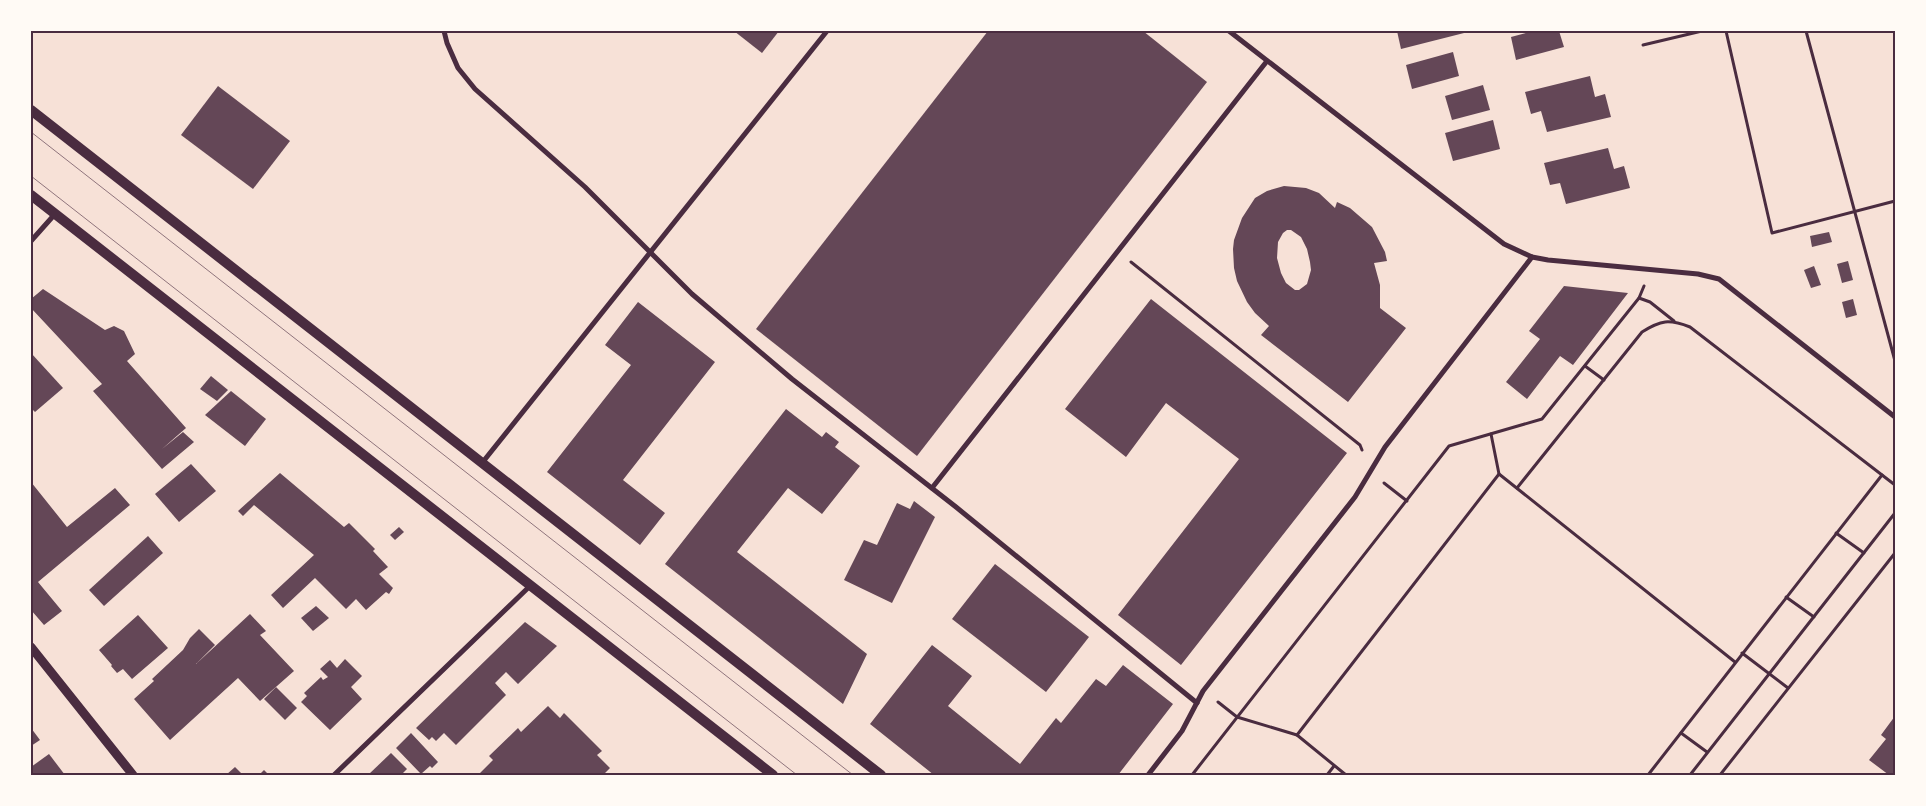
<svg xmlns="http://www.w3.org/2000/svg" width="1926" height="806" font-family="'PT Serif',serif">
	<rect width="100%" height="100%" fill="#f7e1d7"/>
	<g fill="#644757" fill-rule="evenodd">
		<path d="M734,31h45l-17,22z"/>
		<path d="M988,31h155l64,51 -290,374 -161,-127z"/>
		<path d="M1397,31h71v1l-67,17z"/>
		<path d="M1533,31h26l5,16 -48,13 -5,-23z"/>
		<path d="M1453,52l6,24 -47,13 -6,-24z"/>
		<path d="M1590,76l5,21 10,-3 6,23 -64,15 -6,-21 -10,3 -6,-22z"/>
		<path d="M1483,85l7,25 -38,10 -7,-24z"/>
		<path d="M218,86l72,55 -37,48 -72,-54z"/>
		<path d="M1493,120l7,29 -47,12 -8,-28z"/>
		<path d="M1608,148l6,21 10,-3 6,22 -64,16 -6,-21 -10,2 -6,-22z"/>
		<path d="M1284,186l22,2 13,5 16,15 2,-6 13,6 22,19 13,25 2,9 -13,2 6,22v23l26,20 -58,74 -87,-67 8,-9 -14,-13 -8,-11 -10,-21 -3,-13 -1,-19 1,-9 8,-22 13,-20 12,-7zM1287,230h4l10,7 6,12 3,13 1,8 -4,14 -8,6h-4l-9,-7 -5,-10 -4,-15 1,-16 5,-9z"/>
		<path d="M1829,232l3,10 -20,5 -2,-11z"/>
		<path d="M1848,261l5,19 -11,3 -5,-19z"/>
		<path d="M1814,266l7,19 -10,3 -7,-18z"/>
		<path d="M1564,286l64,7 -55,72 -13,-9 -33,43 -21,-17 34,-43 -11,-8z"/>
		<path d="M43,289l62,41 9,-4 10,5 11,23 -8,7 59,67 -24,21 21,-17 11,10 -32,27 -69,-78 9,-7 -71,-76v-9z"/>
		<path d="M1151,299l196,154 -166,212 -63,-50 121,-156 -73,-56 -40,54 -61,-48z"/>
		<path d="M1853,299l4,16 -11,3 -4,-16z"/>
		<path d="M638,302l77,60 -92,118 42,33 -25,32 -93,-73 84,-107 -26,-20z"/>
		<path d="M31,353l32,35 -28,24 -4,-4z"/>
		<path d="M211,376l17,14 -11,11 -17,-12z"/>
		<path d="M231,391l35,28 -21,27 -40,-31z"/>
		<path d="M786,409l36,28 4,-5 13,10 -4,5 25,19 -38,48 -34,-26 -51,64 130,102 -24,50 -178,-140z"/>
		<path d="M191,464l25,27 -37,31 -24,-28z"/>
		<path d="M280,473l64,54 5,-4 26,26 -2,2 15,16 -9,7 14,14 -4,6 -3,-2 -20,18 -10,-11 -10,10 -31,-31 -32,30 -12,-13 43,-40 -60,-50 -11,11 -5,-5z"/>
		<path d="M31,482l36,45 48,-39 15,17 -92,77 24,29 -18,14 -13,-15z"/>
		<path d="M914,501l21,16 -43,86 -48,-23 20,-40 13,5 20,-42 13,6z"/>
		<path d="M399,527l5,5 -9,8 -5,-5z"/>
		<path d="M148,536l15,17 -59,53 -15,-16z"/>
		<path d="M995,564l94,73 -43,55 -94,-73z"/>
		<path d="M316,606l13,12 -16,13 -12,-13z"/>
		<path d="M250,614l16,17 -6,4 34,36 -34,30 -22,-23 -68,62 -36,-41 20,-18 -2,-2 31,-29 7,-12 9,-9 16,16 -19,19z"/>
		<path d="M138,615l30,33 -36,31 -9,-10 -6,4 -6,-7 1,-1 -13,-15z"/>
		<path d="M525,622l32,24 -39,38 -12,-12 -11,11 11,12 -50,50 -12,-12 -8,8 -4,-4 -3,3 -13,-12z"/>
		<path d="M932,645l40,31 -24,30 72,58 36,-46 5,5 35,-44 10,7 17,-21 50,39 -55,71h-184l-64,-51z"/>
		<path d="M345,659l17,17 -11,11 11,12 -32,31 -29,-28 6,-6 -3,-3 17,-16 2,3 5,-3 -8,-8 10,-9 7,8z"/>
		<path d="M276,687l21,21 -12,12 -21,-21z"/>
		<path d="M548,706l12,12 4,-5 38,38 -5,4 13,13 -7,7h-125l15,-15 -4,-4 29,-28 3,4z"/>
		<path d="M1895,716v59h-6l-20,-15 17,-21 -5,-4z"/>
		<path d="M31,728l9,12 -9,6z"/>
		<path d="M411,733l27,29 -6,6 -2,-2 -9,8 -25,-26z"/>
		<path d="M391,753l16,16 -6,6h-33z"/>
		<path d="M49,754l16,21h-34v-8z"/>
		<path d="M235,767l8,8h-17z"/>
		<path d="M264,770l5,5h-10z"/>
	</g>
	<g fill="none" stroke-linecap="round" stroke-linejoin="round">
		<g stroke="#4a2c40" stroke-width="3">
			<path d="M1726,31l46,202 123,-32"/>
			<path d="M1806,31l89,330"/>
			<path d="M1643,45l59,-14"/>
			<path d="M1131,262l229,183 2,5"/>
			<path d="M1639,298l11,4 24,19"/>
			<path d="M1585,366l19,14"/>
			<path d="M1491,434l8,40"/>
			<path d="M1384,483l23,18"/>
			<path d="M1517,488l125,-156c19,-12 27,-13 48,-5l205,158"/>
			<path d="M1836,533l28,20"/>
			<path d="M1786,597l28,20"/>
			<path d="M1742,653l46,35"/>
			<path d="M1218,702l19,15 60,18"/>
			<path d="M1681,733l26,19"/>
			<path d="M1192,775l257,-329 93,-27 97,-121 5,-12"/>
			<path d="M1327,775l7,-9"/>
			<path d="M1346,775l-49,-40 202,-261 236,188"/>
			<path d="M1648,775l234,-300"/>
			<path d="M1690,775l205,-262"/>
			<path d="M1720,775l175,-222"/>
		</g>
		<g stroke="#4a2c40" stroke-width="5">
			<path d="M444,31l3,12 11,25 17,21 110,98 107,107 100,85 164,128 241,196"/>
			<path d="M1229,31l275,213 28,13 16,3 150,14 21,5 176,138"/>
			<path d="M31,241l24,-27"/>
			<path d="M482,463l345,-432"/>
			<path d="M932,488l335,-427"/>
			<path d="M334,775l197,-190"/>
			<path d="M1148,775l34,-44 21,-40 152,-194 30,-50 147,-190"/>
		</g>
		<path stroke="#4a2c40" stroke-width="9" d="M31,647l102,128"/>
		<g stroke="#4a2c40" stroke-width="10">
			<path d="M31,110l850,665"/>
			<path d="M31,195l742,580"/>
		</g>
		<g stroke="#8f747c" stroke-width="1">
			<path d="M31,132l822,643"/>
			<path d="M31,176l766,599"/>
		</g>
	</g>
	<rect width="1926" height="806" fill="none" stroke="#fffaf5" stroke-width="65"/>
	<rect x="32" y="32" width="1862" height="742" fill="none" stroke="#4a2c40" stroke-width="2"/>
</svg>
